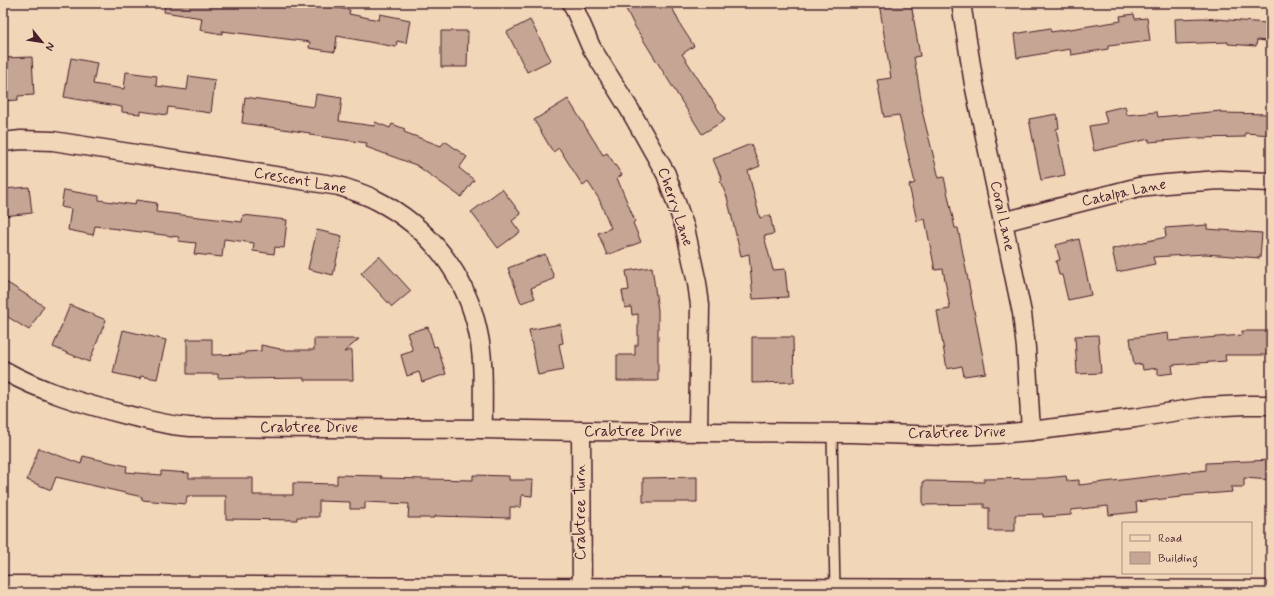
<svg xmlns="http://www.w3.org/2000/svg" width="1274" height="596" font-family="Mynerve,sans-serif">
	<rect width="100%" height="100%" fill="#f1d6b8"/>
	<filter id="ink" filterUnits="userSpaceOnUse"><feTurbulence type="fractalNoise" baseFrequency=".025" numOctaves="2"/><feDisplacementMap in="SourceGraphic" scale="8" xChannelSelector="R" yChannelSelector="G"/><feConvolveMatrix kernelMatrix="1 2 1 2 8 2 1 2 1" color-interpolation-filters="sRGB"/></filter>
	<g filter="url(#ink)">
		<g fill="#c5a593" stroke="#4a1f2b">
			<path d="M165,3h140l45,7 -1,4 30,6 1,-6 30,6 -4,23 -9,-2 -1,6 -59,-11 -2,16 -26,-4 1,-6 -88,-11v3l-22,-4 2,-12 -38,-6z"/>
			<path d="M623,3h47l11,23 13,20 -12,8 43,66 -23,14 -68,-109z"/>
			<path d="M879,3h32l9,53 -6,1 9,54h-1l17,67 5,-1 11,51h3l28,145 -22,3 -2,-10 -15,3 -10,-58 13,-2 -7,-40 -8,1 -10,-51 -8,2 -8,-36 6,-2 -16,-68 -15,2 -7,-37 14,-2z"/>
			<path d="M1134,14l1,5 12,-1 3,23 -42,5v3l-37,6 -1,-6 -53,9 -3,-24 36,-6 1,4 70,-11 -1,-5z"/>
			<path d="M1203,18l64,5 -1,18 -9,-1 -1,6 -28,-2v-2l-52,2 -1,-25z"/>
			<path d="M530,20l21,40 -24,12 -20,-40z"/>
			<path d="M441,31h27l-1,36h-26z"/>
			<path d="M32,57l2,38 -16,1v4l-15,1v-43z"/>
			<path d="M71,58l26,5 -4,21 31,5 2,-17 31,4 -1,10 31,4 2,-14 26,4 -4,33 -43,-6 -1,8 -27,-4v3l-18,-2v-5l-58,-10z"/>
			<path d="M316,94l26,4 -3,23 35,5 1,-4 15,6 2,-4 13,5 -1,3 37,14 4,-5 22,16 -8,11 15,12 -13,17 -45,-32 -50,-18 1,-4 -57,-8v-2l-68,-10 3,-26 69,10z"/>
			<path d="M568,99l35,56 4,-2 15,22 -5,3 18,43 -2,2 8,19 -34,13 -9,-22 13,-5 -12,-29 -11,-17 -5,4 -24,-38 -6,4 -19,-32z"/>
			<path d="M1125,106l2,9 30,-3 1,5 63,-6v2l50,1v21l-26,-2v4l-48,1 -48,4v-3l-55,12 -5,-25 18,-3 -3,-12z"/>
			<path d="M1057,114l2,14 -3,1 9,46 -24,5 -12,-61z"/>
			<path d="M751,144l9,22 -12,5 12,47 10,-3 4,19 -10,2 9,34 12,-1 3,28 -35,2 -4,-45 -8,2 -14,-59 -7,-16 2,-1 -9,-21z"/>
			<path d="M29,187l3,26 -29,3v-27z"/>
			<path d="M502,189l19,25 -9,7 8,11 -22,16 -27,-36z"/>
			<path d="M64,190l35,6v4l36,5 1,-5 21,3 -1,9 86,10 1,-7 44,5 -3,28 -9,-1 -1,7 -21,-3 1,-8 -30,-4 -2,18 -28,-3 2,-11 -18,-2 1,-4 -84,-11 -2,9 -25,-5 3,-21 -10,-2z"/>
			<path d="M1207,225v4l55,4 -2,25 -55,-4 -52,3 2,7 -38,8 -5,-23 54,-12 -1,-9z"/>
			<path d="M317,230l25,6 -9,39 -25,-6z"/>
			<path d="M1079,239l12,56 -23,5 -6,-25h-3l-3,-14 4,-1 -4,-15z"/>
			<path d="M545,254l9,23 -1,2 -22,9 4,10 -14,5 -13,-35z"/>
			<path d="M379,256l32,35 -19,16 -31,-34z"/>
			<path d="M652,267l6,43v71h-41v-26h18v-10h3v-31l-6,1 -1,-8 -6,1 -3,-17 7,-1 -3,-19z"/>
			<path d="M3,280l41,26 -15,24 -26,-16z"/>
			<path d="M70,305l36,15 -17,42 -36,-15z"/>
			<path d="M560,324l3,19 -4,1 5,26 -26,5 -9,-45z"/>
			<path d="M428,327l6,20 3,-1 9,28 -24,8 -3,-10 -12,4 -6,-21 12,-4 -6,-18z"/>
			<path d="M123,330l43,10 -9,39 -16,-3 -1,3 -27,-6z"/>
			<path d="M1242,331h29v24h-46l1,6 -54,4 1,8 -15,2v-7l-15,2 -1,-6 -8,1 -4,-27 38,-5 1,8 73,-6z"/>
			<path d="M1098,335l3,38 -24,1 -2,-38z"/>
			<path d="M752,337h41l1,45 -42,1z"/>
			<path d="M187,339h25v16l33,-1v-2l16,-1v-6l19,4v1h34v-11h45l-15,13 8,-2 1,30h-49v-2l-59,1v-2l-27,1v-4h-31z"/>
			<path d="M39,448l42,16 2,-8 44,10 -1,6 35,3v-4l28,2v5h64v17h40v-12l44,1v-9l45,1 -1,2 92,2v-5l36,1v4h24l-1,16 -10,-1 -1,12h-11v11l-75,-2v2h-27l1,-14 -44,-2v7h-15v-7l-31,-1v16h-22v3l-71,-1v-23h-39l-1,8 -44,-4v-3l-86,-20 -5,13 -24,-10z"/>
			<path d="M1271,460v20l-27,-2v9h-13l1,5 -51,4v1l-45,5 1,10 -28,3 -1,-9 -37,4v5l-28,2v-3l-28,1v16h-26v-23h-5v-4l-61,1v-24l61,1v-3l62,-1 20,-2 1,5 12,-1v5l127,-15v-7z"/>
			<path d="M697,477v25h-54v-24z"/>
		</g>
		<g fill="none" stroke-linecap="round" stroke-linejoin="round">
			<defs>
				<path id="lane" d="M832,433l3,158"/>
				<g id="street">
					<path d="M572,3l19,44 39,63 36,64 19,54 12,55 3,22 -2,127"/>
					<path d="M961,3l13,81 48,229 4,35 5,83"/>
					<path d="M3,142l18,-2 32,1 286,45c12,4 26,8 37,14 52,26 90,74 102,132 7,31 4,65 5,97"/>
					<path d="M1003,222l136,-35 27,-3 53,-4 52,2"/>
					<path d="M3,370c39,22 81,34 124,45 21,5 41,11 63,12l293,2 98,2 269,2 98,3 49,-2 34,-3 104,-13 68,-11 44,-2h24"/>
					<path d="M581,431l1,162"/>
				</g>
				<path id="primary" d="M3,587l1268,5"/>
			</defs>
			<use href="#lane" stroke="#4a1f2b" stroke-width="12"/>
			<use href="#street" stroke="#4a1f2b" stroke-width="21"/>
			<use href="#primary" stroke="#4a1f2b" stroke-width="25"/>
			<use href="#lane" stroke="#f1d6b8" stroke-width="9"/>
			<use href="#street" stroke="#f1d6b8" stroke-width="18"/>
			<use href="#primary" stroke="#f1d6b8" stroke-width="22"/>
		</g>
	</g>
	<g text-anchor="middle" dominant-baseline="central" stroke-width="3" stroke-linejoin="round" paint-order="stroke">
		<g font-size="15" fill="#4a1f2b" stroke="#f1d6b8">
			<text transform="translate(300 181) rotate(10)">Crescent Lane</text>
			<text transform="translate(1124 193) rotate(-12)">Catalpa Lane</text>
			<text transform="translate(675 207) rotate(71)">Cherry Lane</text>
			<text transform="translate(1002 216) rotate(78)">Coral Lane</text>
			<text x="309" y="428">Crabtree Drive</text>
			<text x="633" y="432">Crabtree Drive</text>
			<text transform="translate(957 433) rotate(-1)">Crabtree Drive</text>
			<text transform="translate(581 512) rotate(-90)">Crabtree Turn</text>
		</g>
	</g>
	<rect width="1274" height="596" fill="none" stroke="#f1d6b8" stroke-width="16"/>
	<rect x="8" y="8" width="1258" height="580" fill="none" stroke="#4a1f2b" stroke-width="1.5" filter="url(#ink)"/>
	<rect x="1122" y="522" width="130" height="52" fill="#f1d6b8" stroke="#ae8d80"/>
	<rect x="1130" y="535" width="20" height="6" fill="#f1d6b8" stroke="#ae8d80"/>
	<text x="1158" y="542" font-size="12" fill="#4a1f2b">Road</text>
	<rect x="1130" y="552" width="20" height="12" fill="#c5a593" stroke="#ae8d80"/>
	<text x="1158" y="562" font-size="12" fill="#4a1f2b">Building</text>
	<g transform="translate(42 42) rotate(120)" stroke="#f1d6b8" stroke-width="3" paint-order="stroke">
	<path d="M0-3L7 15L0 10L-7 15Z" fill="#4a1f2b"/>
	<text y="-6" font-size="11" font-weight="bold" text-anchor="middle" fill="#4a1f2b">N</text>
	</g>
</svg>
